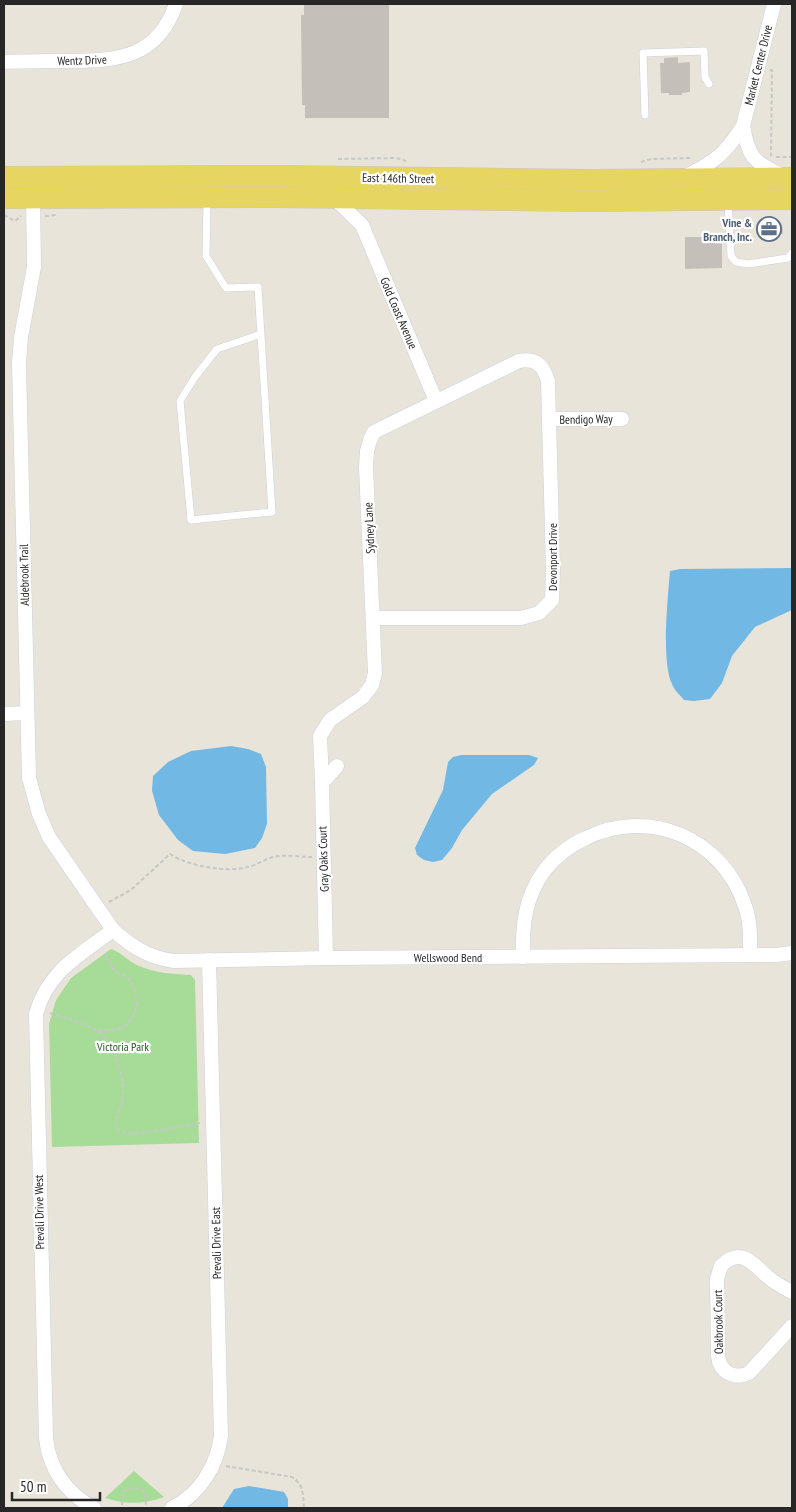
<svg xmlns="http://www.w3.org/2000/svg" width="796" height="1512" font-family="'PT Sans Narrow',sans-serif">
	<rect width="100%" height="100%" fill="#e9e4d9"/>
	<g fill="#a7dc98">
		<path d="M111,949c10,3 17,12 26,16 17,8 36,9 54,10l4,5 4,163 -147,4 -3,-123 7,-24 15,-22z"/>
		<path d="M134,1471l30,26c-20,7 -38,8 -59,1z"/>
	</g>
	<g fill="#71b8e5">
		<path d="M792,568v42l-37,17 -23,29 -10,27 -12,16 -16,2 -10,-1c-4,-5 -10,-10 -12,-16 -11,-22 -4,-87 -2,-113l10,-2z"/>
		<path d="M231,746l17,3 13,5 5,13 1,57 -5,14 -7,10 -30,6 -32,-3 -15,-11 -19,-25 -7,-24 1,-15 15,-14 23,-11z"/>
		<path d="M461,755h68l9,3 -4,7 -42,29 -30,36 -10,18 -10,12 -9,2 -9,-2 -7,-5 -2,-7 28,-58 5,-28 5,-5z"/>
		<path d="M249,1486l35,6 4,7v9h-66l12,-19z"/>
	</g>
	<g fill="#c4c0b9">
		<path d="M304,4h85v114h-84v-13h-3l-1,-90h3z"/>
		<path d="M678,57v6l12,-1v30l-8,1v2h-13v-2h-8l-1,-30h4v-5z"/>
		<path d="M759,221h19v4h4l1,9h-5v3l-19,1z"/>
		<path d="M685,237h37v31l-37,1z"/>
	</g>
	<g fill="none" stroke-linecap="round" stroke-linejoin="round">
		<defs>
			<g id="lane">
				<path d="M645,115l-2,-62 61,-2 1,26 4,7"/>
				<path d="M207,199l-1,57 20,32 32,-1 14,225 -81,8 -11,-119 15,-24 22,-28 44,-15"/>
				<path d="M728,202l3,54 5,6 12,2 40,-6 4,-5"/>
			</g>
			<g id="street">
				<path d="M4,62c22,-1 44,-1 66,-1 49,0 88,-4 106,-57"/>
				<path d="M743,126c6,34 11,35 40,50"/>
				<path d="M686,176c30,-15 38,-21 57,-50l31,-122"/>
				<path d="M33,198l1,69 -13,70 -2,27 10,414 10,36 10,23 64,93c18,16 36,28 61,31l152,-3 450,-3 16,-2"/>
				<path d="M334,198l28,27 74,176"/>
				<path d="M549,419h73"/>
				<path d="M4,714l23,-1"/>
				<path d="M322,783l-2,-47 10,-16 33,-23 9,-12 3,-12 -9,-206 1,-16 3,-11 4,-8 145,-71c17,-3 24,4 29,20l5,190 -1,29 -13,13 -18,5h-148"/>
				<path d="M523,957c-1,-31 2,-60 21,-86 11,-14 26,-26 42,-33 63,-31 137,0 159,68 6,16 5,32 5,49"/>
				<path d="M326,958l-4,-175 15,-17"/>
				<path d="M792,1292c-8,-4 -17,-9 -24,-15 -15,-13 -27,-31 -47,-11l-4,13 1,76c1,17 16,25 31,18l43,-47"/>
				<path d="M94,1508c-27,-14 -45,-39 -48,-70l-10,-424c11,-42 44,-59 77,-84"/>
				<path d="M172,1508c28,-14 45,-42 49,-72l-12,-476"/>
			</g>
			<g id="primary">
				<path d="M4,177l276,-1 311,4 201,-2"/>
				<path d="M4,198l275,-1 313,4 200,-2"/>
			</g>
		</defs>
		<use href="#lane" stroke="#cecfdf" stroke-width="8"/>
		<use href="#street" stroke="#cecfdf" stroke-width="15"/>
		<use href="#primary" stroke="#c7c7c7" stroke-width="22"/>
		<g stroke="#c7c7c7" stroke-width="2" stroke-dasharray="4 2.5" stroke-linecap="butt">
			<path d="M770,70h2l-1,86"/>
			<path d="M776,157h16"/>
			<path d="M338,159l58,-1 10,3"/>
			<path d="M641,162l10,-3 40,-1"/>
			<path d="M4,215l11,6 6,-5"/>
			<path d="M45,216l11,-1"/>
			<path d="M109,902l22,-12 39,-36c17,12 58,19 78,13 9,-2 17,-8 25,-10 12,-3 27,0 39,0"/>
			<path d="M50,1013c15,5 31,9 44,16 18,8 31,47 29,65 -1,11 -6,20 -8,30 2,5 4,7 8,8 14,4 60,-6 77,-9"/>
			<path d="M98,1030c6,0 14,1 19,-1 22,-5 24,-34 13,-49 -4,-5 -11,-5 -16,-10 -4,-5 -5,-12 -10,-17"/>
			<path d="M226,1466l66,11c12,8 11,18 12,31"/>
			<path d="M122,1505l1,-13c6,-5 16,-6 22,0l1,13"/>
		</g>
		<use href="#lane" stroke="#fff" stroke-width="7"/>
		<use href="#street" stroke="#fff" stroke-width="14"/>
		<use href="#primary" stroke="#e6d661" stroke-width="21"/>
	</g>
	<defs>
		<symbol id="office-ring" viewBox="-11 -11 22 22"><circle r="9.5" fill="#fff" stroke="#5c6f8a" stroke-width="1.5"/><path d="M-6-3h4V-5.5h4V-3h4V5H-6ZM-1-4.5V-3h2v-1.5ZM-6 0V1H6V0Z" fill="#5c6f8a"/></symbol>
	</defs>
	<g fill-rule="evenodd">
		<use href="#office-ring" x="755" y="215" width="28" height="28"/>
	</g>
	<g text-anchor="middle" dominant-baseline="central" stroke-width="4.5" stroke-linejoin="round" paint-order="stroke">
		<g font-size="12" fill="#272727" stroke="#fff">
			<text transform="translate(82 60) rotate(-2)">Wentz Drive</text>
			<text transform="translate(758 65) rotate(-76)">Market Center Drive</text>
			<text transform="translate(398 178) rotate(1)">East 146th Street</text>
			<text transform="translate(399 313) rotate(67)">Gold Coast Avenue</text>
			<text transform="translate(586 419) rotate(-1)">Bendigo Way</text>
			<text transform="translate(369 528) rotate(-93)">Sydney Lane</text>
			<text transform="translate(552 557) rotate(-90)">Devonport Drive</text>
			<text transform="translate(24 575) rotate(-91)">Aldebrook Trail</text>
			<text transform="translate(323 859) rotate(-92)">Gray Oaks Court</text>
			<text x="448" y="957">Wellswood Bend</text>
			<text transform="translate(39 1212) rotate(-91)">Prevali Drive West</text>
			<text transform="translate(216 1243) rotate(-91)">Prevali Drive East</text>
			<text transform="translate(718 1322) rotate(-91)">Oakbrook Court</text>
		</g>
		<g font-size="12" font-weight="bold" fill="#4e5e75" stroke="#fff" text-anchor="end">
			<text x="752" y="222">Vine &amp;<tspan x="752" dy="14">Branch, Inc.</tspan></text>
		</g>
		<g font-size="12" fill="#235d1d" stroke="#fff">
			<text x="123" y="1046">Victoria Park</text>
		</g>
	</g>
	<rect width="796" height="1512" fill="none" stroke="#272727" stroke-width="10"/>
	<path d="M12 1492v8h88v-8" fill="none" stroke="#272727" stroke-width="2.5"/>
	<text x="20" y="1492" font-size="15" fill="#272727" stroke="#ffffff" stroke-width="4" paint-order="stroke">50 m</text>
</svg>
